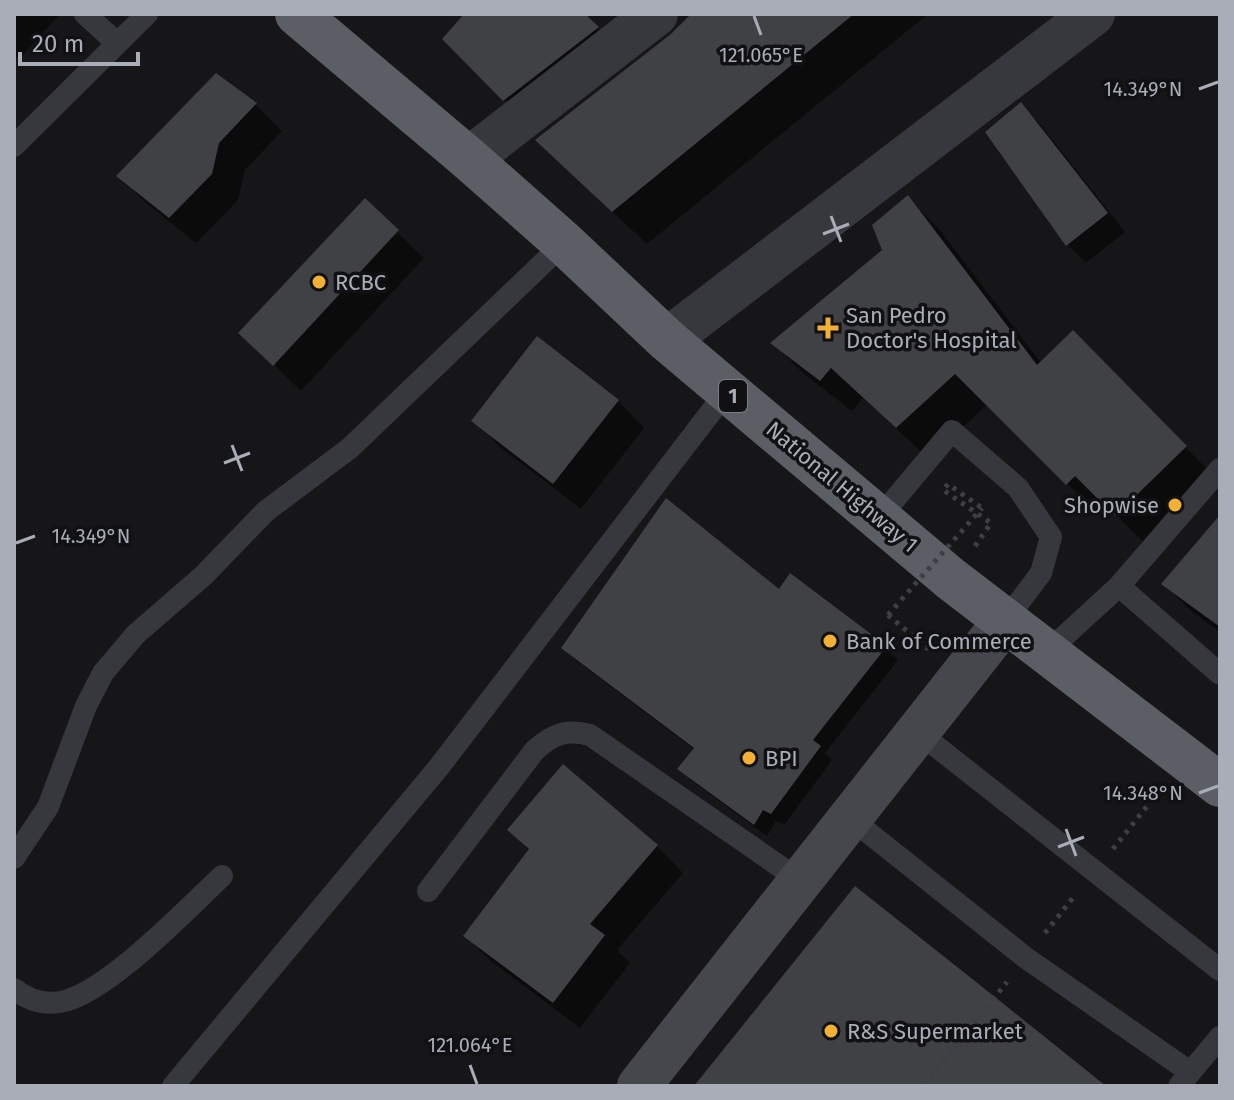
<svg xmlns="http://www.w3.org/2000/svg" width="1234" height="1100" font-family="'Fira Sans',sans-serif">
	<rect width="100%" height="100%" fill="#161618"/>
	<g fill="#0007">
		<path d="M14,14h46l-41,45 -5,-5z"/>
		<path d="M466,14h116l33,32 -92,71 -78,-78z"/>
		<path d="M694,14h234l-281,230 -76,-71 102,-138z"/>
		<path d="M217,76l39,29 26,26 -37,39 -7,30 -42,43 -51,-41 -26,-26z"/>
		<path d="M1021,105l18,18 86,109 -39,31 -18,-18z"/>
		<path d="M908,198l31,31 103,135 31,-31 144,146 -69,68 -40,-41 -9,9 -111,-111 -60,54 -65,-60 -11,13 -48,-37 -31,-31 111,-92z"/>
		<path d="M397,232l27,26 -123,133 -33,-32z"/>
		<path d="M618,401l26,27 -63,81 -81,-62 -26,-27z"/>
		<path d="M1220,518v114l-30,-22 -26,-26z"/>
		<path d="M779,591l106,57 13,12 -73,93 7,7 -48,65 -8,-4 -9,15 -75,-55 -12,-12 15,-19 -119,-90 -13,-12z"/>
		<path d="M510,830l147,16 26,27 -66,77 13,13 -50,65 -88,-66 -26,-26 64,-85z"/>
	</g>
	<g fill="#404145">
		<path d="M464,14h121l14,13 -96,74 -61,-62z"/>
		<path d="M691,14h163l-242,198 -77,-72 136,-106z"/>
		<path d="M216,73l41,30 -38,40 -7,31 -43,44 -53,-42z"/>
		<path d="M1021,102l87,111 -42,33 -81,-114z"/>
		<path d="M908,195l129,170 36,-35 114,116 -72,70 -40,-40 -9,9 -111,-111 -59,54 -65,-60 -11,13 -50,-38 112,-93 -10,-25z"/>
		<path d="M365,198l34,32 -126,136 -35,-33z"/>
		<path d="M537,336l82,64 -66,84 -82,-63z"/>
		<path d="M666,498l113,91 11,-16 97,73 -74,94 8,6 -50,68 -8,-4 -9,15 -77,-56 17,-21 -133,-100z"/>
		<path d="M1220,515v112l-59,-43z"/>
		<path d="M563,764l95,81 -68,79 15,11 -52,68 -90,-67 66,-87 -22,-19z"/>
		<path d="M855,886l140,111 111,89h-412z"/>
	</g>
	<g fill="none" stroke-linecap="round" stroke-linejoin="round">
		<g stroke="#3d3f44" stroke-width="5" stroke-dasharray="4 6" stroke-linecap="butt">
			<path d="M975,546l16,-23 -48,-33 5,-6 34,24"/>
			<path d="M888,615l39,33 2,-3"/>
			<path d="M1113,849l46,-58"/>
			<path d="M1045,933l31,-39"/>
			<path d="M924,1086l83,-104"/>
		</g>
		<g stroke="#37383d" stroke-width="22">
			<path d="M85,14l32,29"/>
			<path d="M14,146l133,-132"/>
			<path d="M879,518l73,-87 66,57 33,49 -10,36 -36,48"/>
			<path d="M1119,586l101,88"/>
			<path d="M1046,653l73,-67 101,-117"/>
			<path d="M918,732l302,238"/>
			<path d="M850,818l176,140 164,114"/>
			<path d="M14,858l34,-51 38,-101 17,-33 33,-39 67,-58 63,-65 84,-63 214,-205"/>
			<path d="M428,891l107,-141c18,-16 31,-21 55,-15l211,146"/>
			<path d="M14,989c13,10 29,16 46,13 45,-7 127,-93 162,-126"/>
			<path d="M173,1086l266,-319 288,-376"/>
			<path d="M1179,1086l41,-49"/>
		</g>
		<g stroke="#37383d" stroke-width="44">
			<path d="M469,159l187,-145"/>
			<path d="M667,340l426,-326"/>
		</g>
		<path stroke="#45474d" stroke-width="44" d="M639,1086l366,-465"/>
		<path stroke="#5b5e65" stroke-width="44" d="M297,14l172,145 95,84 103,97 284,239 269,206"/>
		<path stroke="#3d3f44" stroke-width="5" stroke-dasharray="4 6" stroke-linecap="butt" d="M888,615l94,-107"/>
	</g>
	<path fill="none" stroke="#a8adb8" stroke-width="3" d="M754,16l7,19M1199,89l19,-7M831,216l10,26M823,234l26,-10M232,445l10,26M224,463l26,-10M16,543l19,-7M1199,793l19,-7M1066,829l10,27M1058,847l26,-10M470,1065l7,19"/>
	<g fill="#f2b134" stroke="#111113" stroke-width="3">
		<circle cx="319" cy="282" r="8"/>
		<path d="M824 316h8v8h8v8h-8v8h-8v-8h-8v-8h8z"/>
		<circle cx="1175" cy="505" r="8"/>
		<circle cx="830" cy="641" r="8"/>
		<circle cx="749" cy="758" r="8"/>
		<circle cx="831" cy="1031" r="8"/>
	</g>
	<g text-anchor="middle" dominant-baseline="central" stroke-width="7" stroke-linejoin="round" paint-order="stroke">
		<rect fill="#111113" stroke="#7b7e86" stroke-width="2" x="719" y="380" width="28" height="32" rx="6"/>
		<g font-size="20" font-weight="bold" fill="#a8adb8">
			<text x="733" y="396">1</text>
		</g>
		<g font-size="22" fill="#a8adb8" stroke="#111113" text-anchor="start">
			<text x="335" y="282">RCBC</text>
			<text x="846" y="315">San Pedro<tspan x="846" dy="25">Doctor's Hospital</tspan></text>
			<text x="1159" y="505" text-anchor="end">Shopwise</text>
			<text x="846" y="641">Bank of Commerce</text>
			<text x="765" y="758">BPI</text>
			<text x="847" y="1031">R&amp;S Supermarket</text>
		</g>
		<g font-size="22" fill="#a8adb8" stroke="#111113">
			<text transform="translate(842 487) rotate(40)">National Highway 1</text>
		</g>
	</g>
	<g font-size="20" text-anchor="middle" fill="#a8adb8" stroke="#111113" stroke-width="7" stroke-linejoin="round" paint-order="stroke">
		<text x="761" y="62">121.065°E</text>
		<text x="1143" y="96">14.349°N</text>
		<text x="91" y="543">14.349°N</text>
		<text x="1143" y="800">14.348°N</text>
		<text x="470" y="1052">121.064°E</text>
	</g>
	<rect width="1234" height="1100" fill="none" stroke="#a8adb8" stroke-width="32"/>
	<path d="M20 52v12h118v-12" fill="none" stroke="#a8adb8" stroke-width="4"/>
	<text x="32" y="52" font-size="24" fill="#a8adb8" stroke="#111113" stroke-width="6" paint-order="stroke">20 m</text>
</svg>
